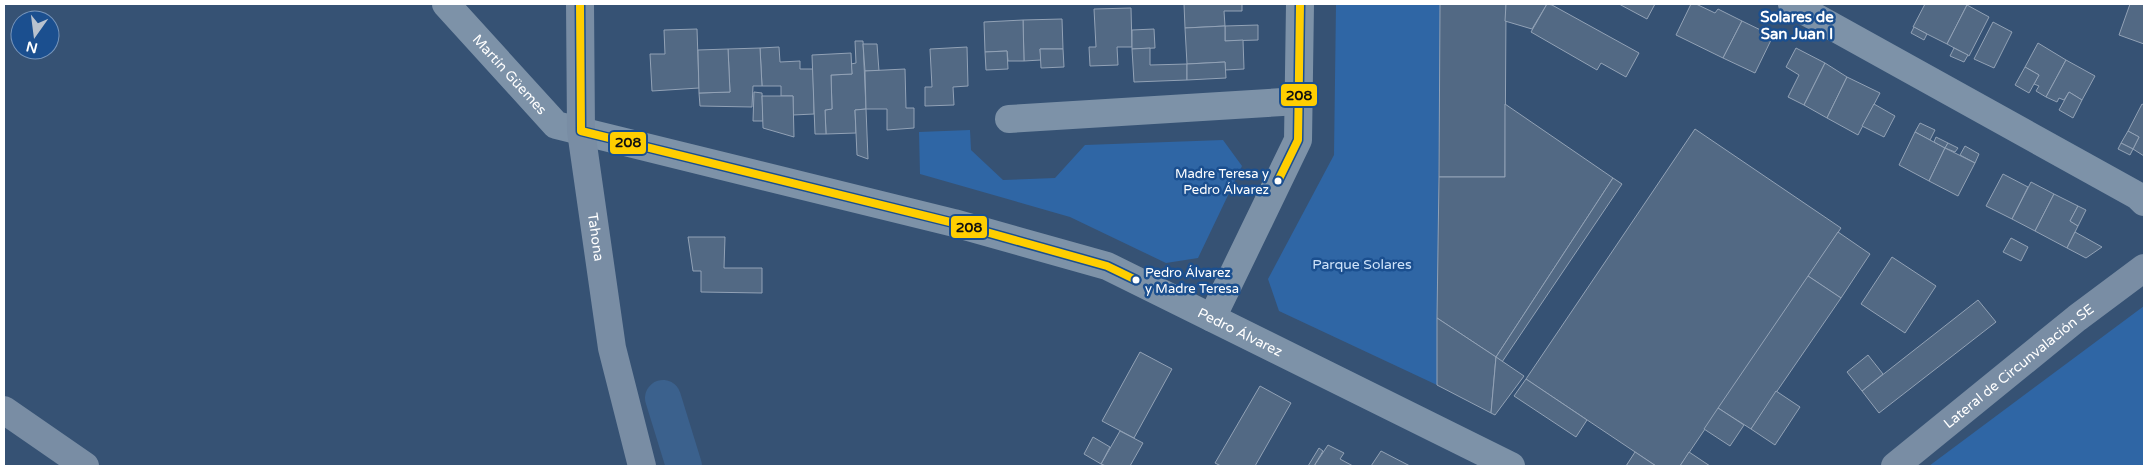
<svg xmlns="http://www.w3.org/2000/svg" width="2148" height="470" font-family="'Varela Round',sans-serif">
	<rect width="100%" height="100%" fill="#365274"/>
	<g fill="#2f66a5">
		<path d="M1336,4h104l-3,381 -158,-74 -11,-32 66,-124z"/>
		<path d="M970,130l1,20 32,30 52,-2 30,-33 138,-5 19,26 -44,92 -32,5 -96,-46 -150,-43 -1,-42z"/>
		<path d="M2144,306v160h-215z"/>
	</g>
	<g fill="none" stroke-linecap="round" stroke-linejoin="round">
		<path stroke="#3b618d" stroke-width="36" d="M663,398l21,68"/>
	</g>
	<g fill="#526984" stroke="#92a2b6">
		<path d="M1184,4h58v7h-18l1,15 -40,2z"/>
		<path d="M1440,4h66l-1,173h-66z"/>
		<path d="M1506,4h41l-15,25 -27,-8z"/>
		<path d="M1547,4l5,1 87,48 -13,24 -25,-14 -4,7 -66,-38z"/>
		<path d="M1619,4h36l-8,15z"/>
		<path d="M1691,4h5l19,9 3,-4 24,12 -19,37 -47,-23z"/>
		<path d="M1925,4h39l3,1 -20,39 -34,-17z"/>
		<path d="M2130,4h14v40l-25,-9z"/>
		<path d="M1967,5l22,12 -20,39 -22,-12z"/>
		<path d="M1131,8l1,39h-15l1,18 -28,1 -1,-19h7l-2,-38z"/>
		<path d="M1062,19l1,30h-23l1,11 -17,1 -1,-41z"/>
		<path d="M1023,20l1,41h-16l-1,-10 -22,1 -1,-30z"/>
		<path d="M1742,21l31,15 -18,37 -32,-15z"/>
		<path d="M1993,22l19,10 -18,36 -20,-9z"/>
		<path d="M1258,25v15l-33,1v-15z"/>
		<path d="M1225,26v15l18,-1 1,29 -19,1v-8l-38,2 -2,-36z"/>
		<path d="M1914,27l13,7 -3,6 -13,-7z"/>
		<path d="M697,29l2,59 -47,3 -2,-37h15l-1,-24z"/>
		<path d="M1154,29l1,19 -23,1v-19z"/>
		<path d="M855,41h8l3,68 -11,1 1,23 -30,1 -1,-24 7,-1 -1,-34 21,-1 -1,-10 5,-1z"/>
		<path d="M2038,43l28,17 -20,37 -10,-6 3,-5 -5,-2 5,-9 -14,-8z"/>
		<path d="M863,44h14l2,27h-14z"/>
		<path d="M779,47l1,15 20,-1v8h13l1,45 -21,1v-19h-12v-10h-19l-2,-38z"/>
		<path d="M967,47l1,39 -15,1 1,18 -29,1v-19h7l-2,-38z"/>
		<path d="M760,48l2,38h-9l-1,21 -52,-1 -1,-13 31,-1 -2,-43z"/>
		<path d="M1150,48v17l37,-1v16l-53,2 -2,-33z"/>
		<path d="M1796,48l29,15 -21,42 -16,-8 11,-22 -13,-8z"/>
		<path d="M1954,48l14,7 -4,7 -14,-6z"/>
		<path d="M728,49l2,43 -31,1 -1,-43z"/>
		<path d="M1040,49h23l1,18 -23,1z"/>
		<path d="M1007,51l1,18 -22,1 -1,-18z"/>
		<path d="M851,53l1,21 -21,1 1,34 -7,1 1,24h-11l-3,-79z"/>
		<path d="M2066,60l29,16 -13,24 -13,-8 -5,8 -5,-2 -2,4 -11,-5z"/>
		<path d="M1225,62l1,16 -39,2v-16z"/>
		<path d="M1825,63l22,14 -20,41 -23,-13z"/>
		<path d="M2025,67l14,8 -10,18 -14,-8z"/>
		<path d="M905,69l1,39h8v20l-27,2v-21h-21l-1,-38z"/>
		<path d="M1847,77l33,16 -22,42 -31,-17z"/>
		<path d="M754,92l8,1 1,28h-10z"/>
		<path d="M2069,92l13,8 -9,18 -14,-8z"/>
		<path d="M762,96h31l1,41 -31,-9z"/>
		<path d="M1505,104l108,74 -117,179 -59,-39 2,-141h66z"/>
		<path d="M1874,104l21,12 -11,21 -22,-11z"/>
		<path d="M2142,104l2,1v51l-11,-7 6,-12 -11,-6z"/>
		<path d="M866,109l2,50 -11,-4 -1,-22 -1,-23z"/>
		<path d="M1920,123l15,7 -5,10 -15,-8z"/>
		<path d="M1695,129l146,99 -161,238h-24l-130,-87z"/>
		<path d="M2128,131l11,6 -6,12 -12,-6z"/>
		<path d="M1915,132l30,16 -16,33 -30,-16z"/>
		<path d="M1936,137l12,6 -3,5 -11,-6z"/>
		<path d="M1948,143l10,5 -3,4 -10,-4z"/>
		<path d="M2121,143l12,6 -3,6 -12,-6z"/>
		<path d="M1965,146l14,8 -4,9 -15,-8z"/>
		<path d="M1945,148l30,15 -17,33 -29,-15z"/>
		<path d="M2003,174l25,13 -16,32 -26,-13z"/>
		<path d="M1613,178l9,6 -120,178 -6,-5z"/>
		<path d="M2031,182l23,12 -19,37 -23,-12z"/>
		<path d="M2054,194l24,12 -8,15 8,5 -11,22 -32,-17z"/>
		<path d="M2078,206l8,4 -8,16 -8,-5z"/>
		<path d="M1838,232l32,22 -29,44 -33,-22z"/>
		<path d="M2075,232l27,15 -16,11 -19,-10z"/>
		<path d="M688,237h37l-1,31h38v25l-61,-1v-21h-8z"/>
		<path d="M2011,238l17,9 -7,14 -18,-9z"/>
		<path d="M1892,257l44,29 -31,47 -44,-29z"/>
		<path d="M1808,276l33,22 -90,131 -33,-21z"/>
		<path d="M1978,300l18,22 -117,91 -17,-22z"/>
		<path d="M1437,318l59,39 -5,56 -54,-28z"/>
		<path d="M1140,352l32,17 -38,69 -32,-17z"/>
		<path d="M1868,355l15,19 -21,17 -15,-19z"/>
		<path d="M1496,357l28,19 -29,39 -4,-2z"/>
		<path d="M1526,379l61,41 -11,17 -62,-41z"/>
		<path d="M1260,386l31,17 -36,63h-34l-6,-3z"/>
		<path d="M1776,391l24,16 -25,38 -24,-16z"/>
		<path d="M1718,408l26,17 -14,21 -26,-17z"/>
		<path d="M1120,431l23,12 -13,23h-24l-5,-2z"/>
		<path d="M1093,437l17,10 -9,17 -17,-10z"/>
		<path d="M1328,445l16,8 -4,6 13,7h-39z"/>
		<path d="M1319,448l4,3 -9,15h-6z"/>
		<path d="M1381,451l29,15h-39z"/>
		<path d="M1635,452l21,14h-30z"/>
		<path d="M1689,452l21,14h-30z"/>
	</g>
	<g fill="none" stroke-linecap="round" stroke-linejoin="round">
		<g stroke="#7d92a8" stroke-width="28">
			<path id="s1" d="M446,4l110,121 398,98 153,43 404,200"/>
			<path d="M1792,4l346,192 6,6"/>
			<path d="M1009,119l290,-18"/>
			<path d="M1212,318l86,-178 2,-136"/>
		</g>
		<g stroke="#798da4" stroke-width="28">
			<path id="s2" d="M580,4l1,127 31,217 30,118"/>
			<path d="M4,410l81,56"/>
			<path id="s3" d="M1895,466l182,-148 67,-50"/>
		</g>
		<defs>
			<g id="bus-1">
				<path d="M580,4l1,127 373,92 153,43 29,14"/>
				<path d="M1278,181l20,-41 2,-136"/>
			</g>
		</defs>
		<use href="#bus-1" stroke="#1b4f8f" stroke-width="11"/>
		<use href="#bus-1" stroke="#ffce00" stroke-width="8"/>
	</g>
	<g fill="#fff" stroke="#1b4f8f" stroke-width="2">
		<circle cx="1278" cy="181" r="4.5"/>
		<circle cx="1136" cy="280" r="4.5"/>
	</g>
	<g text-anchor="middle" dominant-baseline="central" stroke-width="5" stroke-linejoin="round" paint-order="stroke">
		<g font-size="13" fill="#fff" stroke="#1b4f8f" text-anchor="end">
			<text x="1269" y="174">Madre Teresa y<tspan x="1269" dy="16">Pedro Álvarez</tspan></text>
			<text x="1145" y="273" text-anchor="start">Pedro Álvarez<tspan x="1145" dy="16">y Madre Teresa</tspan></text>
		</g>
		<g font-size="14" fill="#fff" stroke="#1b4f8f">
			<text stroke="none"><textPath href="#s1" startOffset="95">Martín Güemes</textPath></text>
			<text stroke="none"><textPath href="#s2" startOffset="234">Tahona</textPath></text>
			<text stroke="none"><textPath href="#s1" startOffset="881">Pedro Álvarez</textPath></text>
			<text stroke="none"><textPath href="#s3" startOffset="159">Lateral de Circunvalación SE</textPath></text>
		</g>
		<g font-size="14" fill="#cfe3fa" stroke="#1b4f8f">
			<text x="1362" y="264">Parque Solares</text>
		</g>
		<g font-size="15" font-weight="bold" fill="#fff" stroke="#1b4f8f">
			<text x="1797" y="17">Solares de<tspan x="1797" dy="17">San Juan I</tspan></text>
		</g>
	</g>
	<g stroke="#1b4f8f" stroke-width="2">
		<rect x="1280" y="83" width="38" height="24" rx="5" fill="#ffce00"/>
		<rect x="609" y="131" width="38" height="24" rx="5" fill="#ffce00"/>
		<rect x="950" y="215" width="38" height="24" rx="5" fill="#ffce00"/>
	</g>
	<g font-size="14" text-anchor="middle" font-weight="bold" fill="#111">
		<text x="1299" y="100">208</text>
		<text x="628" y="147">208</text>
		<text x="969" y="232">208</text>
	</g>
	<rect width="2148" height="470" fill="none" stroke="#ffffff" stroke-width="10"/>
	<g transform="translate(35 35) rotate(194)"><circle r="24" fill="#1b4f8f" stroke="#7695bc"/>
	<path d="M0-4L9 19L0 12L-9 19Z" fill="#b9c2ce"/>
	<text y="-8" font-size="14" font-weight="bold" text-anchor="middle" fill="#ffffff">N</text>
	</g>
</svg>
